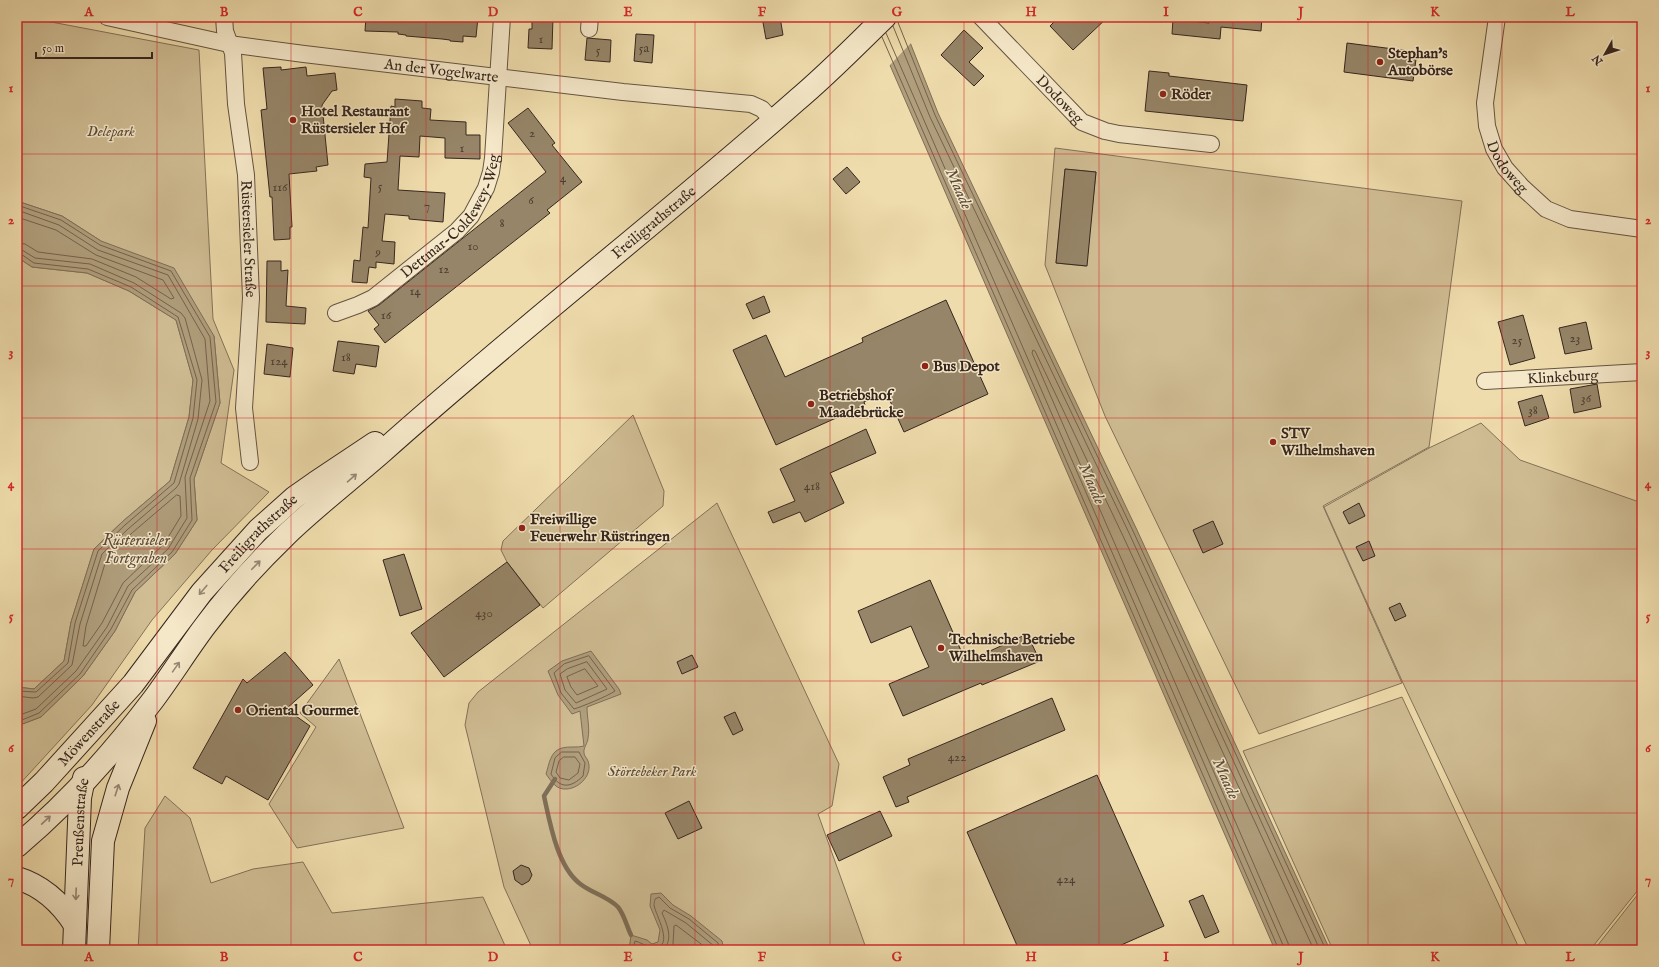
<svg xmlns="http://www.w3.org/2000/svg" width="1659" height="967" font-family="'IM FELL English',serif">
	<rect width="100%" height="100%" fill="#efdcac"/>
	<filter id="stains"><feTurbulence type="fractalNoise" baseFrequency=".005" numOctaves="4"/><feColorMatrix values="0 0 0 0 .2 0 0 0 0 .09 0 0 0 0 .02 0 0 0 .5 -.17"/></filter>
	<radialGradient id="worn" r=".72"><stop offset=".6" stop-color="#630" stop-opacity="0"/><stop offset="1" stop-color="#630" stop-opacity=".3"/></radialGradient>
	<g fill="#d0bd94" stroke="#837259" fill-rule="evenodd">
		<path d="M17,17h8l174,33 14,269 21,51 -13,93 48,29 -57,58 -60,70 -60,85 -75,82v-61l24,-9 42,-41 32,-45 20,-39 40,-38 22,-34 -3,-41 26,-76 -6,-67 -113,-95 -39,-25 -45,-15z"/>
		<path d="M1055,148l407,53 -33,246 -106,59 79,177 -143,51 -154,-318 -60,-151zM1065,169l31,3 -10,94 -30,-3z"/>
		<path d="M17,257l15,10 55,6 42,18 47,29 17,60 -4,37 -19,64 -48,41 -28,27 -23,73 -7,39 -30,28 -17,-2z"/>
		<path d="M633,415l31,76 -1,15 -120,102 -36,-46 -6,-12 2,-9z"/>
		<path d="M1481,423l39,37 122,43v382l-52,65h-61l-126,-267 -79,-176 105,-59z"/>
		<path d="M717,503l122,261 -7,42 -14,8 48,134 -3,2h-330l-29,-63 -39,-162 4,-22 9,-11z"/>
		<path d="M339,659l65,169 -107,20 -28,-44 47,-77 -16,-14z"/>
		<path d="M1402,697l118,253h-187l-90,-199z"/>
		<path d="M165,796l25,22 21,65 42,-14 50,-7 29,51 151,-16 24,53h-369l7,-122z"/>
		<path d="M1642,889v61h-48z"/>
	</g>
	<g fill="#b09e7c" stroke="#7f6e56">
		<path d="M869,17h31l38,96 199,417 193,420h-55z"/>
		<path d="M17,201l45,15 39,25 73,27 40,68 6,67 -26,76 3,41 -22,34 -40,38 -20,39 -32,45 -42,41 -24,9v-39l17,2 30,-28 7,-39 23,-73 28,-27 48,-41 19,-64 4,-37 -17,-60 -47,-29 -42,-18 -55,-6 -15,-10z"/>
		<path d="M591,651l28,38 2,5 -34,13c0,10 3,22 1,31 0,5 -5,10 -4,15 0,3 3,5 4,8 5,13 -8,27 -21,28 -11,1 -15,-7 -21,-15 3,-9 4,-23 16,-26 7,-2 15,0 22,-2l-4,-35 -8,3 -14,-19 -10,-24 14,-10z"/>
		<path d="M661,893l12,12 18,11 31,25 2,9h-95l2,-15 16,5 5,4 6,-2 2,-12 -10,-24 1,-12z"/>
	</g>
	<path fill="#efdcac" d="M867,17h35l10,25 -24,25z"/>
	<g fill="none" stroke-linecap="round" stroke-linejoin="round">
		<g stroke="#73624d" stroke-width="1">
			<path d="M897,20l38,95 198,416 193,419"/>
			<path d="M893,26l37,91 199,416 191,417"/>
			<path d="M886,33l397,912 1,5"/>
			<path d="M882,37l397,913"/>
			<path d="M17,205l44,15 39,25 71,26 39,66 6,65 -26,76 2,42 -20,32 -40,38 -21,39 -31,45 -41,39 -22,9"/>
			<path d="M17,210l42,15 39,25 70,25 37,64 5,62 -25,76 2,41 -19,31 -40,37 -21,41 -31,44 -40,38 -19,7"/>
			<path d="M17,217l39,13 40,25 67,25 11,18 -3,1 -35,-22 -44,-18 -54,-7 -13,-8 -8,-1"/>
			<path d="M17,249l5,1 13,8 55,6 44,19 47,30 4,5 17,62 -4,39 -19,65 -3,4 -48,41 -26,25 -22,70 -8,41 -34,32 -5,1 -16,-2"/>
			<path d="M17,254h4l13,9 54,6 43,18 47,30 19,63 -4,38 -19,65 -49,42 -27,26 -23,72 -7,40 -32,29 -19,-1"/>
			<path d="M177,495l3,1 1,20 -17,28 -41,39 -21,40 -16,23h-3l3,-20 21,-69 25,-24z"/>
			<path d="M589,656l26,35c-7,5 -34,16 -41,18l-13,-16 -7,-20 10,-9z"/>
			<path d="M587,662l20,27 -31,14 -11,-13 -5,-16 7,-5z"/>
			<path d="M585,669l13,17 -21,9 -6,-8 -4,-10z"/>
			<path d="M562,752h17l6,11 -2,13c-12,12 -23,13 -32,-2l4,-16z"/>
			<path d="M564,757h11l5,7 -2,9 -9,7 -9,-2 -4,-6 3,-11z"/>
			<path d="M633,950l2,-9c5,1 14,7 18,7 23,0 2,-34 1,-43 0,-1 1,-6 1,-6l4,-2 11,11 19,11 29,24 2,7"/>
			<path d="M663,950c11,-10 4,-26 -1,-37l2,-3 22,13 28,23 1,4"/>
			<path d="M671,950l2,-6 1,-18 2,-1 33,25"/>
			<path d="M1290,950l-2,-7 -256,-590 1,-3 2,1 88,185 191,414"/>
		</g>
		<path stroke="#7f6e56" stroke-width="4.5" d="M555,779l-11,17c6,27 13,69 35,87 12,10 28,13 39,24 6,7 9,20 13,28"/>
	</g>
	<g fill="#968568" stroke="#36261e">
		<path d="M366,17h112l-2,20 -13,-1v6l-13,-1v-1l-8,-1 -36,-3v-1l-8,-1v-2l-33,-1z"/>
		<path d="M532,17h21l-1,32 -24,-1 1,-19h3z"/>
		<path d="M762,17h18l3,18 -17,4z"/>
		<path d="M1059,17h49l-35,33 -23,-24z"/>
		<path d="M1210,17h52l-1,14 -40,-4 -1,12 -48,-5 1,-15 36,4z"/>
		<path d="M964,30l19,18 -14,14 15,14 -10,10 -33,-31z"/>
		<path d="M636,34l18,1 -2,28 -18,-2z"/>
		<path d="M587,38l24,2 -1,22 -25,-2z"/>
		<path d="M1347,43l70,9 -4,29 -69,-9z"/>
		<path d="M281,67v3l25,-3 1,9 28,-3 2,17 -5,1 -10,14 6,60 -12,2 1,4 -28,3 3,53h-2v12l-16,1 -2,-43h-2l-9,-87 6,-1 -4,-41z"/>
		<path d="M1149,71l20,2v3l78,9 -4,36 -98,-10z"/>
		<path d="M395,99l27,2v7l9,1 -1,11 36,2v13h14v24l-35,-1v-20l-25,-2 -1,21 -19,-1 -2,34 47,3 -2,29 -34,-3v-3l-24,-2 -3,27 13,1 -1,22 -18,-2v6l-7,-1 -2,16 -15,-1 2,-22 6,1 3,-34 5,1 3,-50 -7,-1 1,-13 22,-2 4,-56 4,1z"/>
		<path d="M528,108l27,35 -3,2 30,37 -35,28 3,3 -165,130 -11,-14 5,-4 -11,-14 11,-6 167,-133 -38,-49z"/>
		<path d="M847,167l13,15 -14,12 -13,-15z"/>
		<path d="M1065,169l31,3 -9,94 -31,-3z"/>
		<path d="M267,261h14v10l7,-1 -2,36 20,2 -1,16 -39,-2z"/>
		<path d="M764,296l6,16 -17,7 -7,-15z"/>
		<path d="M946,300l42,94 -84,38 -18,-40 -22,10 1,3 -89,40 -43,-95 33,-15 19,42 78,-35 -1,-4z"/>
		<path d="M1523,315l12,43 -25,7 -12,-43z"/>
		<path d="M1586,322l6,27 -27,5 -6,-26z"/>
		<path d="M338,341l41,5 -3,21 -20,-3 -2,10 -21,-3z"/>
		<path d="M267,344l26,4 -3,29 -26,-3z"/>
		<path d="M1597,384l4,23 -27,6 -4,-24z"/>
		<path d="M1542,395l7,23 -24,8 -7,-24z"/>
		<path d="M866,429l10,24 -46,20 14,30 -39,19 -5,-10 -27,11 -5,-11 27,-11 -15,-32z"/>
		<path d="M1359,503l6,13 -16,8 -6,-12z"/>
		<path d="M1213,521l10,23 -20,9 -10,-23z"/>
		<path d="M1369,541l6,15 -12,5 -7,-14z"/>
		<path d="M404,554l18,55 -22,7 -17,-56z"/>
		<path d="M507,562l33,43 -96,72 -33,-44z"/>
		<path d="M930,580l36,82 61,-28 13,27 -58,24 -1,-2 -78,33 -14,-32 40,-17 -6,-13 -12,-28 -40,17 -13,-32z"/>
		<path d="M1400,603l6,13 -11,5 -6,-13z"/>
		<path d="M285,652l28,33 -27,24 24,17 -42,74 -42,-24 -4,8 -29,-16 50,-89 4,4z"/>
		<path d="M692,655l6,12 -16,7 -5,-12z"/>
		<path d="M1052,698l13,32 -158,67 2,5 -13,5 -13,-30 27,-12 -2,-6z"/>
		<path d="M735,712l8,18 -10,5 -9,-18z"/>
		<path d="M1097,775l67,151 -54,24h-91l-52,-118z"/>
		<path d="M689,801l13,27 -24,11 -13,-26z"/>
		<path d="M880,811l12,25 -53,25 -12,-26z"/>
		<path d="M521,865l8,3 3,7 -3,6 -7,4 -7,-5 -2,-9z"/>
		<path d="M1203,895l16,37 -14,6 -16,-37z"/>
	</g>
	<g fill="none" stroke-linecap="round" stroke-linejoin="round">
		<defs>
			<g id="street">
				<path id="s1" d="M107,17l122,27 75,10 319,38 128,12 11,5 11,12"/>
				<path id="s2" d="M224,17l1,14 8,22 3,51 10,71 5,123 -7,110 6,54"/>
				<path id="s3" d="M981,17l101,105 23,9 14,3 92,10"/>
				<path id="s4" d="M1497,17l-12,86 2,23 7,23 11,19 18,20 23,21 24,10 72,10"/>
				<path d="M589,29l1,-12"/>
				<path id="s5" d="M336,313l22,-8 15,-7 84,-67 14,-15 15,-28 5,-16 2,-14 9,-141"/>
				<path id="s6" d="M1485,381l157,-9"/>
			</g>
			<g id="secondary">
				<path id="s7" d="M17,808l27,-26 89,-98 69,-92 56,-62 37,-33 20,-14 60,-40"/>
				<path id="s8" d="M17,846c51,-43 96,-93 136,-146 18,-24 34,-50 52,-74 24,-32 52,-63 81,-91 30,-29 64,-55 96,-83 135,-121 279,-232 415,-352 31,-26 59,-55 88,-83"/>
				<path d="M17,878c26,8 44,25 58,47"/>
				<path id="s9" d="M74,950l6,-152 4,-20"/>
				<path d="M98,950l5,-109 15,-53 27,-67"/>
			</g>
		</defs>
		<use href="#street" stroke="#645442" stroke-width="18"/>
		<use href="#secondary" stroke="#36261e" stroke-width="24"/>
		<use href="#street" stroke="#f5e8c9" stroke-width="16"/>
		<use href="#secondary" stroke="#f5e8c9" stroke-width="22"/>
	</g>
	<defs><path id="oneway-shaft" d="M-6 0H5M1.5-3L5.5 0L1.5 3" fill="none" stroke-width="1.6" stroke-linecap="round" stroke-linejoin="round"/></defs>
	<g stroke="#968774">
		<use href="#oneway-shaft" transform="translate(352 478) rotate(-41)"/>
		<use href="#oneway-shaft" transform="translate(256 565) rotate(-46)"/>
		<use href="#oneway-shaft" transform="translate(203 590) rotate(130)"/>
		<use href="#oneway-shaft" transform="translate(176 667) rotate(-55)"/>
		<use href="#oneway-shaft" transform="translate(117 790) rotate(-72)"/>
		<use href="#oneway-shaft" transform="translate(46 820) rotate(-43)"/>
		<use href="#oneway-shaft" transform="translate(76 894) rotate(92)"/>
	</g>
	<path fill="none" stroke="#d62828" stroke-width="1" stroke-opacity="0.55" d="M157,17v933M291,17v933M426,17v933M560,17v933M695,17v933M830,17v933M964,17v933M1099,17v933M1233,17v933M1368,17v933M1502,17v933M17,154h1625M17,286h1625M17,418h1625M17,549h1625M17,681h1625M17,813h1625"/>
	<g fill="#8f2418" stroke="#f5e8c9" stroke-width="1.5">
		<circle cx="1380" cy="62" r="4"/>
		<circle cx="1163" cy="94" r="4"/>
		<circle cx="293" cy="120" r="4"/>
		<circle cx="925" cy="366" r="4"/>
		<circle cx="811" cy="404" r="4"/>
		<circle cx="1273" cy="442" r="4"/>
		<circle cx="522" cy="528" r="4"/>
		<circle cx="941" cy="648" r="4"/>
		<circle cx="238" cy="710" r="4"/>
	</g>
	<g text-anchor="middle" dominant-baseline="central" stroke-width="3" stroke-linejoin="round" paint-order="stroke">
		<g font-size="13" fill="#4e3e30">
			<text x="541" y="39">1</text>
			<text x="644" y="48">5a</text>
			<text x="598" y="50">5</text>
			<text x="532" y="133">2</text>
			<text x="462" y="148">1</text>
			<text x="563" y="178">4</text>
			<text x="380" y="186">5</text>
			<text x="280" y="187">116</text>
			<text x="531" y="200">6</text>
			<text x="427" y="206">7</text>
			<text x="502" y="223">8</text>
			<text x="473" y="246">10</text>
			<text x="378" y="252">9</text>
			<text x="444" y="269">12</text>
			<text x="415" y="291">14</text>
			<text x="386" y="315">16</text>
			<text x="1575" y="338">23</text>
			<text x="1517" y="340">25</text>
			<text x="346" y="357">18</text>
			<text x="279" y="361">124</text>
			<text x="1586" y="398">36</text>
			<text x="1533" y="410">38</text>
			<text x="812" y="486">418</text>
			<text x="484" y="613">430</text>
			<text x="957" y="757">422</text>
			<text x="1066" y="879">424</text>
		</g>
		<g font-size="15" font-weight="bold" fill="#36261e" stroke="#f5e8c9" text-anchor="start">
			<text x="1388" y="53">Stephan's<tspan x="1388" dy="17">Autobörse</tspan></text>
			<text x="1171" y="94">Röder</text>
			<text x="301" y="111">Hotel Restaurant<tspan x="301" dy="17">Rüstersieler Hof</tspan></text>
			<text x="933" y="366">Bus Depot</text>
			<text x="819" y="395">Betriebshof<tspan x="819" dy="17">Maadebrücke</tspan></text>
			<text x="1281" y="433">STV<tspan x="1281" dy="17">Wilhelmshaven</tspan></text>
			<text x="530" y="519">Freiwillige<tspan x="530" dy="17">Feuerwehr Rüstringen</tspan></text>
			<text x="949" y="639">Technische Betriebe<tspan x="949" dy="17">Wilhelmshaven</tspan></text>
			<text x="246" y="710">Oriental Gourmet</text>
		</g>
		<g font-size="15" fill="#36261e" stroke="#f5e8c9">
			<text stroke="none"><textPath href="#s1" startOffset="339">An der Vogelwarte</textPath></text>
			<text stroke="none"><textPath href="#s3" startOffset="114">Dodoweg</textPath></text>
			<text stroke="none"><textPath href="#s4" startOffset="156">Dodoweg</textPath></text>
			<text stroke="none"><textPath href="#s5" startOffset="156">Dettmar-Coldewey-Weg</textPath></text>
			<text stroke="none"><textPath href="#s8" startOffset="895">Freiligrathstraße</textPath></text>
			<text stroke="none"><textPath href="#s2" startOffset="224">Rüstersieler Straße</textPath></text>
			<text stroke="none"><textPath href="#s6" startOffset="78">Klinkeburg</textPath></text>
			<text stroke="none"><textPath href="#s7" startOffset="366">Freiligrathstraße</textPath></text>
			<text stroke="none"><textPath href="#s7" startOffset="104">Möwenstraße</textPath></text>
			<text stroke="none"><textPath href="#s9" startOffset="128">Preußenstraße</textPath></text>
		</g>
		<g font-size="15" font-style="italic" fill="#5c4c3c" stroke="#f5e8c9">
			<text x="111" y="131">Delepark</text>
			<text x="652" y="771">Störtebeker Park</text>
		</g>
		<g font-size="16" font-style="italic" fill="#5b4a3a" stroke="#f5e8c9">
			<text transform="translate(958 189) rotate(66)">Maade</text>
			<text transform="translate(1091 484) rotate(66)">Maade</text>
			<text x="136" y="541">Rüstersieler<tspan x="136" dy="18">Fortgraben</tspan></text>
			<text transform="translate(1225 779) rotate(66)">Maade</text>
		</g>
	</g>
	<rect width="1659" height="967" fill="none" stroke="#efdcac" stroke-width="44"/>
	<g transform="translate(1605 54) rotate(231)" stroke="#f5e8c9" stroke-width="3" paint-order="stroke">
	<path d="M0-3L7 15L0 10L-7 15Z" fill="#36261e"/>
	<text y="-6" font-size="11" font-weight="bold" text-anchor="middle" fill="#36261e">N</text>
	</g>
	<path d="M36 52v6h116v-6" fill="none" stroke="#36261e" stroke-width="2"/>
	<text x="42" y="52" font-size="12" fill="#36261e" stroke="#f5e8c9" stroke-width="3" paint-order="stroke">50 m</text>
	<rect x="22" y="22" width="1615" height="923" fill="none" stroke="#d62828" stroke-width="1.5"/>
	<g font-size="13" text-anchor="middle" font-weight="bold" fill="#d62828">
		<text x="89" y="16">A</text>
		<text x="224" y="16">B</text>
		<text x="358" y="16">C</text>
		<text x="493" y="16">D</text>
		<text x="628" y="16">E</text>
		<text x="762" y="16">F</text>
		<text x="897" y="16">G</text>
		<text x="1031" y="16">H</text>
		<text x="1166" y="16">I</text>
		<text x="1301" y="16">J</text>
		<text x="1435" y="16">K</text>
		<text x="1570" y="16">L</text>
		<text x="11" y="92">1</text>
		<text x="1648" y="92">1</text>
		<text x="11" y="224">2</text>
		<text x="1648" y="224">2</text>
		<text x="11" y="356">3</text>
		<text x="1648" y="356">3</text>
		<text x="11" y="488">4</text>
		<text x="1648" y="488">4</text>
		<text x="11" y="620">5</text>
		<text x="1648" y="620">5</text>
		<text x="11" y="752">6</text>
		<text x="1648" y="752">6</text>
		<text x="11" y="884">7</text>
		<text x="1648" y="884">7</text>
		<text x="89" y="961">A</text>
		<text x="224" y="961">B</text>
		<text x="358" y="961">C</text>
		<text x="493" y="961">D</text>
		<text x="628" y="961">E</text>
		<text x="762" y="961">F</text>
		<text x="897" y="961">G</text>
		<text x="1031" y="961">H</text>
		<text x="1166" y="961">I</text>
		<text x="1301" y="961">J</text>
		<text x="1435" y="961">K</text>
		<text x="1570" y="961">L</text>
	</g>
	<rect width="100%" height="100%" filter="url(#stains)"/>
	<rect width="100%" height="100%" fill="url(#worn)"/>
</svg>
